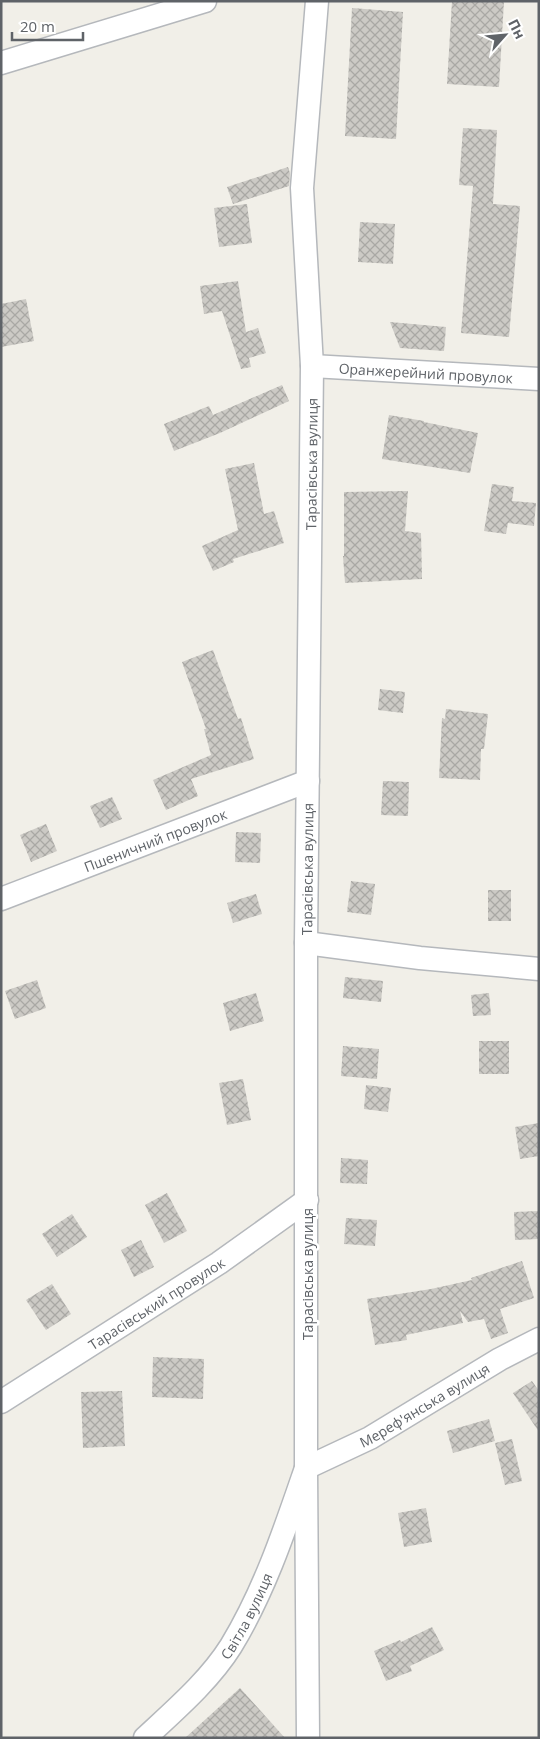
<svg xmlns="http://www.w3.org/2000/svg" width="540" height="1739" font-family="'Open Sans',sans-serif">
	<defs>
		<pattern id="building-cross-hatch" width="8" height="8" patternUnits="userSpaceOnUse" patternTransform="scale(1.25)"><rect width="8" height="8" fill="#cccac5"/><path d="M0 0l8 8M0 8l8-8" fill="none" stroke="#a9a8a4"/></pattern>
	</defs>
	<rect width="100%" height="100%" fill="#f1efe8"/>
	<g fill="url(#building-cross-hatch)">
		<path d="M452,1h52l-5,86 -52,-3z"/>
		<path d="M352,8l51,4 -7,127 -51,-3z"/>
		<path d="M463,128l34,2 -4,74 27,2 -11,131 -48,-4 12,-147 -14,-1z"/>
		<path d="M288,167l2,6 -1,13 -56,18 -6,-17z"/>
		<path d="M247,204l5,39 -33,4 -5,-39z"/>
		<path d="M360,222l35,2 -2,40 -35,-2z"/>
		<path d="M238,281l8,51 12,-4 8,25 -17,5 2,9 -10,2 -19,-58 -18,3 -4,-28z"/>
		<path d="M26,299l8,42 -33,6v-43z"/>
		<path d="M390,322l56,5 -2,24 -44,-3z"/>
		<path d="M282,385l7,16 -69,32 -46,18 -10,-27 45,-18 4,9z"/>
		<path d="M389,415l35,6v1l54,11 -8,40 -88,-14z"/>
		<path d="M254,463l10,51 10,-3 10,32 -51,16 1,3 -21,9 -11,-25 36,-16 -13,-61z"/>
		<path d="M492,484l22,3 -2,14 24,2 -2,23 -26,-3 -2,11 -22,-3z"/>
		<path d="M408,491l-3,40 16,2 1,46 -77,4 -2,-27h1v-64z"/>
		<path d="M213,650l25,69 3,-1 13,41 -63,20 7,17 -32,14 -13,-30 58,-25 -7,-26h2l-24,-67z"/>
		<path d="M380,689l25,3 -2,21 -25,-3z"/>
		<path d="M446,709l42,5 -4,35h-3l-1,31 -41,-2 3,-60 3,1z"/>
		<path d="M383,781l26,1 -1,34 -27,-1z"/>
		<path d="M112,797l10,22 -22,9 -10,-22z"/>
		<path d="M46,824l11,27 -26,11 -11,-27z"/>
		<path d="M236,832l25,1 -1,30 -25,-1z"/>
		<path d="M351,881l24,3 -4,31 -24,-3z"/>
		<rect x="488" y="890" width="23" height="31"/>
		<path d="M256,894l6,20 -29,9 -6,-20z"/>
		<path d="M345,977l38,4 -2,21 -38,-4z"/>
		<path d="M37,980l9,28 -31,11 -10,-28z"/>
		<path d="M256,993l8,28 -34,10 -7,-28z"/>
		<path d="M489,993l2,22 -18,1 -2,-21z"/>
		<rect x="479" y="1041" width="30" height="33"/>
		<path d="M343,1046l36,3 -2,30 -36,-3z"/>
		<path d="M243,1079l8,41 -24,5 -8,-42z"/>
		<path d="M366,1085l25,3 -3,24 -24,-3z"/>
		<path d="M539,1123v33l-19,3 -5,-32z"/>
		<path d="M341,1158l27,2 -1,24 -27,-1z"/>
		<path d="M167,1193l20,38 -23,12 -19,-38z"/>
		<path d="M539,1211v28l-24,1 -1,-28z"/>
		<path d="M72,1214l15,23 -30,20 -15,-23z"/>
		<path d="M346,1218l31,2 -2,26 -31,-2z"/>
		<path d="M141,1240l13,27 -20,10 -13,-27z"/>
		<path d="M522,1261l12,37 -34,11 8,24 -17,6 -7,-20 -16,3 -8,-11 3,12 -57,12 1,5 -32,5 -8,-46 64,-10 41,-9 -1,-2z"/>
		<path d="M52,1284l19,30 -25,16 -20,-30z"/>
		<path d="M153,1357l51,2 -1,40 -51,-2z"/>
		<path d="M532,1381l7,10v41l-26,-39z"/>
		<path d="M122,1391l3,55 -42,2 -2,-56z"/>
		<path d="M489,1419l6,22 -42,12 -6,-22z"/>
		<path d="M512,1439l10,42 -17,4 -10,-42z"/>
		<path d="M426,1508l6,34 -28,5 -6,-34z"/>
		<path d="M432,1627l12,23 -34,16 2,5 -26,10 -12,-30 26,-11 1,2z"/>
		<path d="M240,1688l45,50h-100z"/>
	</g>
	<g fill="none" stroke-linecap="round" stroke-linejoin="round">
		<defs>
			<g id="minor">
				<path d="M1,63l204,-62"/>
				<path id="s1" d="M312,366l227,13"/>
				<path id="s2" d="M1,899l307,-118"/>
				<path d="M306,943l114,15 119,11"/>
				<path id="s3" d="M1,1402l218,-139 88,-63"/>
				<path id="s4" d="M145,1738c30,-28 64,-57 86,-92 34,-56 54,-117 75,-178l64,-30 130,-79 39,-20"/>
				<path id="s5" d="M308,1738l-2,-270v-525l6,-577 -10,-178 15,-187"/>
			</g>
		</defs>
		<use href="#minor" stroke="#b5b8bc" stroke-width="25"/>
		<use href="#minor" stroke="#fff" stroke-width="22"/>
	</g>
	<g text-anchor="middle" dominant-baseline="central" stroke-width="5" stroke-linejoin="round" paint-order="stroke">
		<g font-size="14" fill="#5f6368" stroke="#fff">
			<text stroke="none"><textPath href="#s1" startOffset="114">Оранжерейний провулок</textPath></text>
			<text stroke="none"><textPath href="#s5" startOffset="1274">Тарасівська вулиця</textPath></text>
			<text stroke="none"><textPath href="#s2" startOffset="165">Пшеничний провулок</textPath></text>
			<text stroke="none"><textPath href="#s5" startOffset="869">Тарасівська вулиця</textPath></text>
			<text transform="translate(307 1274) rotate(-90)">Тарасівська вулиця</text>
			<text stroke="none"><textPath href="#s3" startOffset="184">Тарасівський провулок</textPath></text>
			<text stroke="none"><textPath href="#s4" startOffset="454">Мереф'янська вулиця</textPath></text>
			<text stroke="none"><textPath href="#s4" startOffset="160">Світла вулиця</textPath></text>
		</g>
	</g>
	<rect width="540" height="1739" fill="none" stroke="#5f6368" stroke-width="5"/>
	<g transform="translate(505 35) rotate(63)" stroke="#ffffff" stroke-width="4" paint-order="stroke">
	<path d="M0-4L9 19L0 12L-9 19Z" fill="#5f6368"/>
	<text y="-8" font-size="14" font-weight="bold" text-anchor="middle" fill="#5f6368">Пн</text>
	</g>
	<path d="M12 32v8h71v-8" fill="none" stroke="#5f6368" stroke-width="2.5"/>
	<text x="20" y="32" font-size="15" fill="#5f6368" stroke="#ffffff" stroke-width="4" paint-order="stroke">20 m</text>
</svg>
